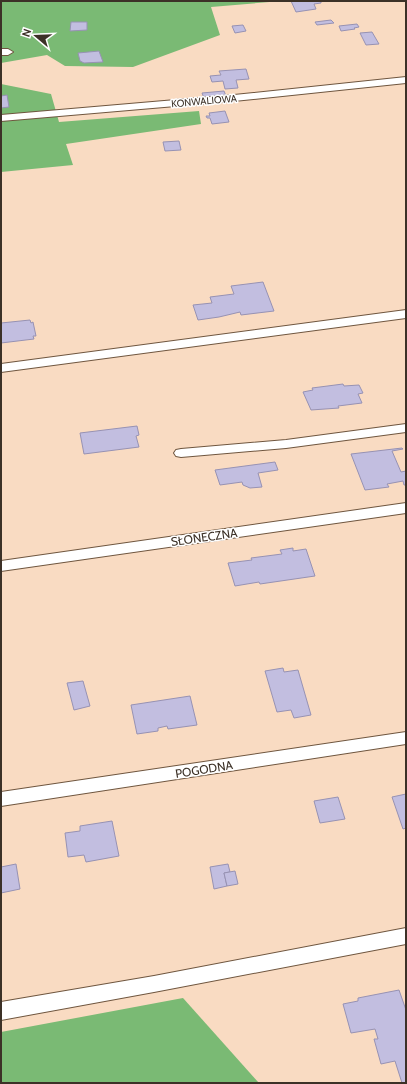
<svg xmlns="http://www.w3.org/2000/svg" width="407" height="1084" font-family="Cabin,sans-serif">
	<rect width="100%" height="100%" fill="#f9dbc2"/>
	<g fill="#7aba74">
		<path d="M1,1h281l-71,6 9,28 -87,32 -68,-1 -18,-11 -46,8z"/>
		<path d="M1,84l50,10 8,28 140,-11 2,13 -135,20 7,21 -72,7z"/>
		<path d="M183,998l76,85h-258v-51z"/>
	</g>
	<g fill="#c2bee0" stroke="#9792b3">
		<path d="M291,1h30v2l-7,1 2,5 -20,3z"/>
		<path d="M331,20l3,3 -17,2 -2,-3z"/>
		<path d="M71,22h16v8l-17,1z"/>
		<path d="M357,24l2,3 -5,1 1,1 -14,2 -2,-5z"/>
		<path d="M243,25l3,6 -11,2 -3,-7z"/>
		<path d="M372,32l7,12 -13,1 -6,-12z"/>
		<path d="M99,51l4,11 -19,1 -4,-2 -2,-8z"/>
		<path d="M246,69l3,10 -13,1 2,8 -13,1 -2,-8 -11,1 -2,-6 11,-1 -2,-4z"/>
		<path d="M224,91l2,5 -22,2 -2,-5z"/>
		<path d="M7,95l2,12 -8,1v-12z"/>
		<path d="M225,111l4,11 -17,2 -2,-6h-3l-1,-2h4l-1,-3z"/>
		<path d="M179,141l2,9 -16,1 -2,-9z"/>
		<path d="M263,282l11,29 -33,4 -1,-3 -21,5 -21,3 -5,-15 19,-2 -2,-6 24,-3 -3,-8z"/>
		<path d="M30,320l1,3 2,-1 3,14h-3l1,3 -33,4v-20z"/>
		<path d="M343,384l1,2 15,-1 4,8 -5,1 4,9 -24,3 1,2 -28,2 -8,-18 10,-2 -1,-2z"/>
		<path d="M137,426l2,9 -3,1 3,11 -55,7 -4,-21z"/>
		<path d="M402,448l1,1 -11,2 9,21 5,-1v14h-2l-1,-4 -16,3 2,3 -24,3 -14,-36z"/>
		<path d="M275,462l3,8 -20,3 4,14 -12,1 -7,-3 -1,-3 -22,3 -5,-15z"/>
		<path d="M293,548v3l13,-2 9,27 -55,8 -1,-2 -24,4 -7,-23 24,-3 -1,-2 31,-4 -2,-4z"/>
		<path d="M283,668l1,4 14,-2 13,45 -17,3 -3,-8 -14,2 -12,-41z"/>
		<path d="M83,681l7,25 -16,4 -7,-27z"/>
		<path d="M190,696l7,29 -29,4 -1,-3 -9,2v3l-21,3 -6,-29z"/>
		<path d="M406,794v34l-3,1 -11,-32z"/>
		<path d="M338,797l7,22 -25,4 -6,-22z"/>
		<path d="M112,821l7,35 -33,6 -2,-7 -16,2 -3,-24 15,-2v-5z"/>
		<path d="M16,864l4,25 -19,4v-26z"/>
		<path d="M228,864l2,8 -6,1 3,13 -13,3 -4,-22z"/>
		<path d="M235,871l3,13 -11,2 -3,-13z"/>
		<path d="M399,990l7,20v73h-4l-7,-22 -14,3 -7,-25h4l-3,-10 -24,4 -8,-29 15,-3v-3z"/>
	</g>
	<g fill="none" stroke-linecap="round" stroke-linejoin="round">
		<defs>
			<g id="lane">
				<path d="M1,49h7l5,3 -5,3h-7z"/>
				<path d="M406,77v6l-172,18 -233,20v-6l233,-20z"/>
				<path d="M406,310v8l-405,54v-8z"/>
				<path d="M406,424v8l-120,16 -105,9 -5,-1 -2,-3 2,-3 5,-1 105,-9z"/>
				<path d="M406,503v10l-405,58v-10z"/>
				<path d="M406,732v12l-405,62v-14z"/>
				<path d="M406,928v16l-252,48 -153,28v-18l153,-26z"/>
			</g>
		</defs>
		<use href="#lane" stroke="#6f563f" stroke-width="2"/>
		<use href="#lane" fill="#fff" fill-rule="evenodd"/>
	</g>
	<g text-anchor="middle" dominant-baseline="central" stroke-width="3" stroke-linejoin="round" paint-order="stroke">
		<g font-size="10" fill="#3c3127" stroke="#fff">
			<text transform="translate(204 101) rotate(-5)">KONWALIOWA</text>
		</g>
		<g font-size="12" fill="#3c3127" stroke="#fff">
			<text transform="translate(204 537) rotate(-8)">SŁONECZNA</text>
			<text transform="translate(204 769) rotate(-9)">POGODNA</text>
		</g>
	</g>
	<rect width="407" height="1084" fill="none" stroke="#3c3127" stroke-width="4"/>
	<g transform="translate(36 36) rotate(289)" stroke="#ffffff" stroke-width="3" paint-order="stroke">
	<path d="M0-3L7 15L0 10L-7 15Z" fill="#3c3127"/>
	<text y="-6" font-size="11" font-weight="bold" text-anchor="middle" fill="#3c3127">N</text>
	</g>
</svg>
